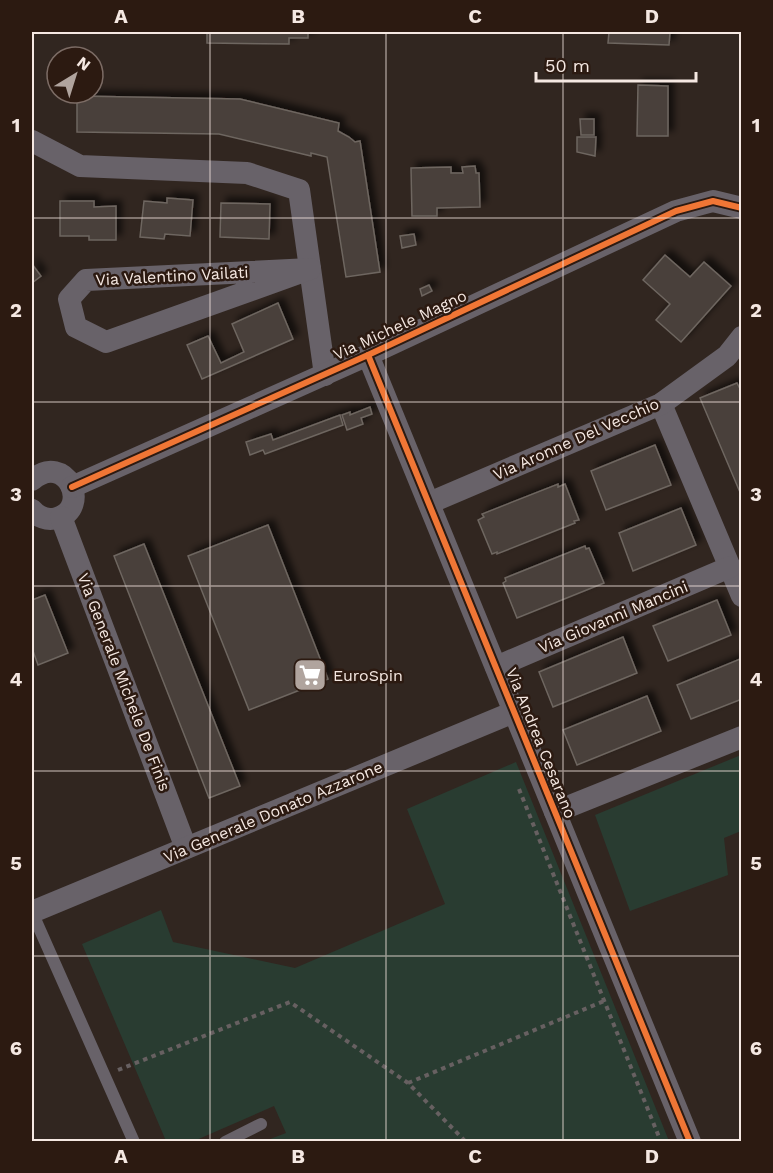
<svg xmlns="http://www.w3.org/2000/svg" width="773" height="1173" font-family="'Work Sans',sans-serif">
	<defs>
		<filter id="shadow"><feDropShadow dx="5.5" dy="-5.5" stdDeviation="3" flood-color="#0009"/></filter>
	</defs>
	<rect width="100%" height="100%" fill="#312620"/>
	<g fill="#293c31">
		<path d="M741,755v76l-17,7 4,37 -98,36 -35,-96z"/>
		<path d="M516,762l153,379h-404l21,-8 -12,-27 -80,35h-28l-84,-197 79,-34 12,32 122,26 150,-64 -38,-95z"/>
	</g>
	<g fill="#48403a" stroke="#6e6660" stroke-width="1.5" filter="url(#shadow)">
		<path d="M207,32h101v6h-19v6l-82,-1z"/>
		<path d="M609,32h61l-1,13 -61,-2z"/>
		<path d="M638,85l30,1v50h-31z"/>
		<path d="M77,96l163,3 99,24 -1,8 11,6 6,5 5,-1 20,131 -34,5 -19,-120 -16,-4v3l-92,-22 -142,-2z"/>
		<path d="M580,119h14v16h-13z"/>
		<path d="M577,137h19l-1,19 -18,-4z"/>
		<path d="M475,166l1,7h3l1,34 -43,1v8h-25l-1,-48 40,-1v6h12l-1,-6z"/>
		<path d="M167,198l26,2 -3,36 -25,-2 -1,5 -24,-2 4,-36 23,2z"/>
		<path d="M60,201h34v6l22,-1v34h-27v-4h-29z"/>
		<path d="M221,203l49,1 -1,35 -49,-2z"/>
		<path d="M414,234l2,11 -14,3 -2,-12z"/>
		<path d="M665,255l25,22 14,-15 27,24 -50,56 -25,-22 14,-16 -27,-24z"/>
		<path d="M32,264l9,12 -9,7z"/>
		<path d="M429,285l3,6 -10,5 -2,-7z"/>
		<path d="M278,303l15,36 -91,40 -15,-34 21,-9 13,27 23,-11 -12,-28z"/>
		<path d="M737,383l5,10v104l-42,-99z"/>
		<path d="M370,407l2,7 -11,4 2,6 -16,6 -5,-15 8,-3v3z"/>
		<path d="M340,415l3,10 -78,29 -2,-4 -13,5 -4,-13 25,-8 2,6z"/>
		<path d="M655,445l16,40 -65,25 -15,-39z"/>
		<path d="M558,484v3l7,-3 14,36 -5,1 1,2 -78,31v-2l-5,2 -14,-34 6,-3 -2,-3z"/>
		<path d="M681,508l15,37 -63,26 -14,-38z"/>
		<path d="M268,525l60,154 -79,31 -61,-154z"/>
		<path d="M144,544l96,242 -31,12 -95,-242z"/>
		<path d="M585,546l1,3 3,-1 15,35 -87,35 -14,-35 3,-2 -1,-3z"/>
		<path d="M45,595l23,58 -30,12 -6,-17v-48z"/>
		<path d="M717,600l14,35 -63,26 -15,-35z"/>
		<path d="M623,637l14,36 -84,34 -14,-35z"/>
		<path d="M740,659l2,40 -51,20 -14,-34z"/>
		<path d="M647,696l14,35 -84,34 -14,-35z"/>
	</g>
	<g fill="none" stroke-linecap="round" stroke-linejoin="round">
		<g stroke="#676061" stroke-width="4" stroke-dasharray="4.5 4.5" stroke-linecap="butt">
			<path d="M519,789l142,353"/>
			<path d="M118,1070l172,-68 118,81 58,59"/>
			<path d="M408,1083l196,-82"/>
		</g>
		<g stroke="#686269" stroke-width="12">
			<path d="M32,912l102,230"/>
			<path d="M225,1142l36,-18"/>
		</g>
		<g stroke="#686269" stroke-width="22">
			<path d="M32,141l48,25 167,7 52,17 26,185"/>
			<path d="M310,269l-204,73 -30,-15 -7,-28 17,-19z"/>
			<path d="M368,355l322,787"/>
			<path d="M661,404l81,192"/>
			<path d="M32,480c34,-29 60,28 25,38 -10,3 -19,-1 -25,-8"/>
			<path d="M72,487l296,-132 308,-144 37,-10 29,7"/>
			<path d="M429,503l232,-99 66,-48 15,-19"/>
			<path d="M61,517l125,331"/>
			<path d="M496,667l234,-100"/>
			<path d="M555,812l187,-75"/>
			<path d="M32,912l482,-200"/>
		</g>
		<defs>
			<g id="cycleway">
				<path d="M368,355l322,787"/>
				<path d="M72,487l296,-132 308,-144 37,-10 29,7"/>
			</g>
		</defs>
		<use href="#cycleway" stroke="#2c1a11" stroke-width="10"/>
		<use href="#cycleway" stroke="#f07635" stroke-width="6"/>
	</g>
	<path fill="none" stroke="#f5e8e2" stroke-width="1.5" stroke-opacity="0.55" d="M210,32v1110M386,32v1110M563,32v1110M32,218h710M32,402h710M32,586h710M32,771h710M32,956h710"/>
	<defs>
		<symbol id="supermarket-square" viewBox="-11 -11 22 22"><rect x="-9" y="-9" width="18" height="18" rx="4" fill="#b0a49e" stroke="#2c1a11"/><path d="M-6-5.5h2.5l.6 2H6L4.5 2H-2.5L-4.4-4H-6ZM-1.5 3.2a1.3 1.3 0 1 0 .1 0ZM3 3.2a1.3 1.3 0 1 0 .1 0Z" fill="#fff"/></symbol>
	</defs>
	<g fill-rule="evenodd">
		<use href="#supermarket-square" x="291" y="656" width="38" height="38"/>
	</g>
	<g text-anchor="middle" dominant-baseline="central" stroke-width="5" stroke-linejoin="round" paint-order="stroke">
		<g font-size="16" fill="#f5e8e2" stroke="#2c1a11">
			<text transform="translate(172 276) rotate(-3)">Via Valentino Vailati</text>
			<text transform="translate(400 325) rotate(-25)">Via Michele Magno</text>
			<text transform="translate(576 439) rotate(-24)">Via Aronne Del Vecchio</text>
			<text transform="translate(613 617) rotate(-23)">Via Giovanni Mancini</text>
			<text transform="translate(124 682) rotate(69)">Via Generale Michele De Finis</text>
			<text transform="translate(541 743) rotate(68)">Via Andrea Cesarano</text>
			<text transform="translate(273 812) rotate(-23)">Via Generale Donato Azzarone</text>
		</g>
		<g font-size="16" fill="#f5e8e2" stroke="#2c1a11" text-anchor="start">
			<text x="333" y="675">EuroSpin</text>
		</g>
	</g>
	<rect width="773" height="1173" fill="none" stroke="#2c1a11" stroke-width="66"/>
	<g transform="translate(75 75) rotate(38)"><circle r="28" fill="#2c1a11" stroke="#7c6c65" stroke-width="1.5"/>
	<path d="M0-4.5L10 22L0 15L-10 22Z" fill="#b0a49e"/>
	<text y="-9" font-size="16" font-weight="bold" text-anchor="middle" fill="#f5e8e2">N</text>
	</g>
	<path d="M536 72v9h160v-9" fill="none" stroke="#f5e8e2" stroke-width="3"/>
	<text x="545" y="72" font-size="18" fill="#f5e8e2" stroke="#2c1a11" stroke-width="4.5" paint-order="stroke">50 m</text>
	<rect x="33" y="33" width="707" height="1107" fill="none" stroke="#f5e8e2" stroke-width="2"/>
	<g font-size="20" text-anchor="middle" font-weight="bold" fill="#f5e8e2">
		<text x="121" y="23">A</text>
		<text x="298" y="23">B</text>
		<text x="475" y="23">C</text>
		<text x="652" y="23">D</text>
		<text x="16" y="132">1</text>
		<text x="756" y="132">1</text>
		<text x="16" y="317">2</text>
		<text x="756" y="317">2</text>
		<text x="16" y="501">3</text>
		<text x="756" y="501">3</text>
		<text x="16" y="686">4</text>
		<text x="756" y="686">4</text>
		<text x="16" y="870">5</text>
		<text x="756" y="870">5</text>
		<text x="16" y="1055">6</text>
		<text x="756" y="1055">6</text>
		<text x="121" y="1163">A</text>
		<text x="298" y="1163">B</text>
		<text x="475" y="1163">C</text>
		<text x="652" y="1163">D</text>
	</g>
</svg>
